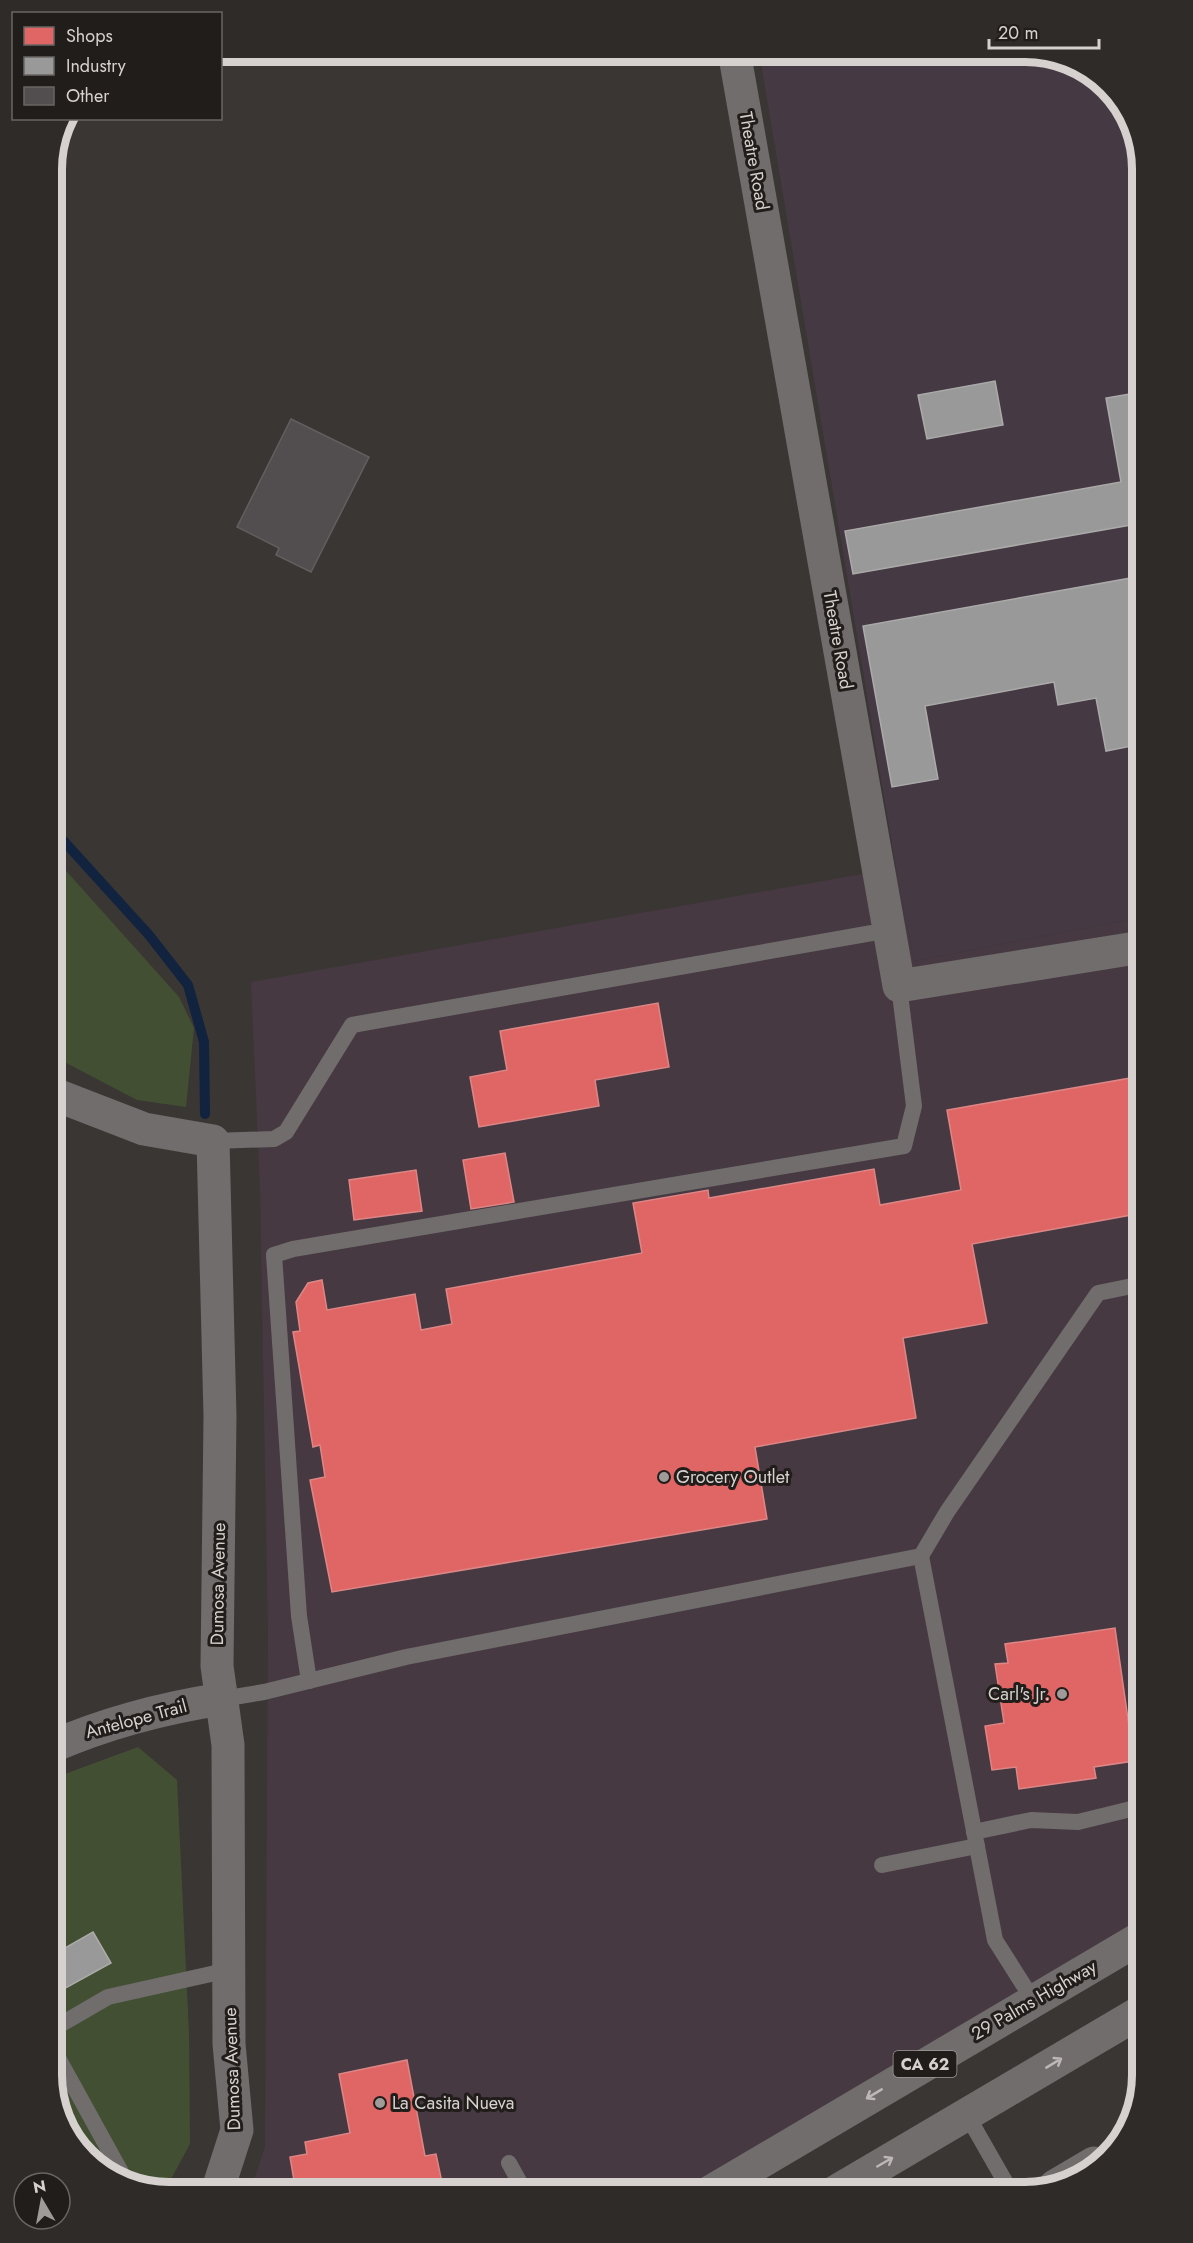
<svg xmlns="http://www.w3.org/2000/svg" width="1193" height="2243" font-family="Jost,sans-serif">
	<rect width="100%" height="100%" fill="#3a3634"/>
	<path fill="#473942" d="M896,868l18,93 228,-44v1002l-456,273h-436l15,-45 3,-515 -8,-445 -9,-205z"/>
	<path fill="#453944" d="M759,51h274l63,24 37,48 9,46v748l-228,44 -18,-93z"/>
	<g fill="#424f33">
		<path d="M51,854l128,143 15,31 -8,79 -49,-7 -86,-45z"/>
		<path d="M138,1747l39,33 12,253 1,111 -26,48 -61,-20 -43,-52 -9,-46v-295z"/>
	</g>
	<g fill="#e06666" stroke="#dd8686" stroke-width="1.5">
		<path d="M658,1003l11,64 -74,13 4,26 -120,21 -9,-50 37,-7 -7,-39z"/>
		<path d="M1142,1076v137l-170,31 15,79 -84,15 13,80 -161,29 12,72 -435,73 -22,-112 15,-3 -5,-32 -7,2 -20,-115 7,-1 -4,-29 12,-19 14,-3 5,30 88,-16 6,36 31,-6 -6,-35 196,-36 -9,-50 75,-13 1,8 165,-29 6,36 81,-15 -14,-80z"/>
		<path d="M505,1153l9,49 -43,7 -8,-49z"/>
		<path d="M416,1170l6,41 -68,9 -5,-40z"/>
		<path d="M1115,1628l19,133 -40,6 2,11 -77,11 -3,-22 -24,3 -7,-44 19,-3 -9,-59 13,-1 -3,-19z"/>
		<path d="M407,2060l18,96 11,-2 8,38h-148l-6,-35 17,-3 -2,-12 45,-9 -11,-59z"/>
	</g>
	<g fill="#999" stroke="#abaaa9" stroke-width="1.5">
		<path d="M995,381l8,44 -76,14 -9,-44z"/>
		<path d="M1142,392v131l-289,51 -8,-43 276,-49 -15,-84z"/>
		<path d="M1142,576v168l-36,7 -10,-53 -38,7 -4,-23 -129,24 13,73 -46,8 -29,-161z"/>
		<path d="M93,1932l18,31 -60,33v-40z"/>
	</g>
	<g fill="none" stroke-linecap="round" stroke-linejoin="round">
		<path stroke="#11233f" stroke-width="10" d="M51,827l98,108 39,50 16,57 1,72"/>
	</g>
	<path fill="#524e4f" stroke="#625f5f" stroke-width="1.5" d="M291,419l78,38 -58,115 -35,-17 3,-7 -42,-21z"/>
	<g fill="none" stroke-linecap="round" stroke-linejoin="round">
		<g stroke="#706d6c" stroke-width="16">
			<path d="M213,1141l61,-2 12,-7 66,-107 537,-95"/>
			<path d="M921,1556l74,384 38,60"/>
			<path d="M309,1681l-10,-65 -25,-361 19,-6 611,-103 10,-40 -15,-120"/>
			<path d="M222,1699l42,-7 142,-35 515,-101 26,-44 151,-219 44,-9"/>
			<path d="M974,1832l57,-12 47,2 57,-14 7,-5"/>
			<path d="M882,1865l95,-19"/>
			<path d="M51,2030l57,-33 121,-27"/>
			<path d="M51,2045l70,127"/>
			<path d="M967,2115l44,77"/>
			<path d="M509,2163l16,29"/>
		</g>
		<g stroke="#706d6c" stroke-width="33">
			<path d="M734,51l165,935 243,-39"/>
			<path d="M51,1093l93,36 69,12 7,275 -3,250 11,79 1,299 8,86 -20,62"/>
			<path d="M51,1747c55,-24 112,-39 171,-48"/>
			<path d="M1055,2186l39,-23"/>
		</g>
		<g stroke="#716d6c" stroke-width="33">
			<path d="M710,2192l432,-255"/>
			<path d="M835,2192l307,-181"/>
		</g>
	</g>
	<defs><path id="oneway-shaft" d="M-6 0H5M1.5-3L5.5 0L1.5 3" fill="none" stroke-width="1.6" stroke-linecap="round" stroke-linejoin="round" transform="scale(1.5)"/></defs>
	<g stroke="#bdb8b6">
		<use href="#oneway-shaft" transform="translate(1054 2063) rotate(-31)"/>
		<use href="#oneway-shaft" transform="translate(874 2094) rotate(149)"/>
		<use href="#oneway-shaft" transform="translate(885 2162) rotate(-30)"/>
	</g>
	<g fill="#9f9b99" stroke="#211d1b" stroke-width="2">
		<circle cx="664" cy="1477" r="6"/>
		<circle cx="1062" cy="1694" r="6"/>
		<circle cx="380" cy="2103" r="6"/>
	</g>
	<g text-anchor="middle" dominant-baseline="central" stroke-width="6" stroke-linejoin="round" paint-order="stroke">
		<rect fill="#211d1b" stroke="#a09b99" stroke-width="1.5" x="893.5" y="2051" width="63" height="26" rx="4.5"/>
		<g font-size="16" font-weight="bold" fill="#d6d1cf">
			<text x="925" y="2064">CA 62</text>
		</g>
		<g font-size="18" fill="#d6d1cf" stroke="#211d1b">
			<text transform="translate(754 161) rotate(80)">Theatre Road</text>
			<text transform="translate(838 640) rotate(80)">Theatre Road</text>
			<text transform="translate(218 1584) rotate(-89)">Dumosa Avenue</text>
			<text transform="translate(136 1719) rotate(-15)">Antelope Trail</text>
			<text transform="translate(1034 2000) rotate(-30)">29 Palms Highway</text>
			<text transform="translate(232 2069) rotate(-92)">Dumosa Avenue</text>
		</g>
		<g font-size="18" fill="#d6d1cf" stroke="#211d1b" text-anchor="start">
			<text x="676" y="1477">Grocery Outlet</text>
			<text x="1050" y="1694" text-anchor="end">Carl's Jr.</text>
			<text x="392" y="2103">La Casita Nueva</text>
		</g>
	</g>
	<path d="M0 0H1193V2243H0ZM169 62H1025A107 107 0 0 1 1132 169V2075A107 107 0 0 1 1025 2182H169A107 107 0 0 1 62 2075V169A107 107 0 0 1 169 62Z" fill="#2f2b29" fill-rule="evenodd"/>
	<path fill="none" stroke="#d6d1cf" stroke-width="8" d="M169 62H1025A107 107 0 0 1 1132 169V2075A107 107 0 0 1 1025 2182H169A107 107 0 0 1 62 2075V169A107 107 0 0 1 169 62Z"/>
	<rect x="12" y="12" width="210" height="108" fill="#211d1b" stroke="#696563" stroke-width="1.5"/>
	<rect x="24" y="27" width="30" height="18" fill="#e06666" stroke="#696563" stroke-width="1.5"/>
	<text x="66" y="42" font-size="18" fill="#d6d1cf">Shops</text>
	<rect x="24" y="57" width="30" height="18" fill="#999999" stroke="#696563" stroke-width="1.5"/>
	<text x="66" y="72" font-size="18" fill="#d6d1cf">Industry</text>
	<rect x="24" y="87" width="30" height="18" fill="#524e4f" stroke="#696563" stroke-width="1.5"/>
	<text x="66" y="102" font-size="18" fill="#d6d1cf">Other</text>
	<g transform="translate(42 2201) rotate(350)"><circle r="28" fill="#211d1b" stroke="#696563" stroke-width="1.5"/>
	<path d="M0-4.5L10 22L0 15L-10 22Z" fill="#9f9b99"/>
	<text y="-9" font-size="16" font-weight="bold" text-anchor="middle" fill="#d6d1cf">N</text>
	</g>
	<path d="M989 39v9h110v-9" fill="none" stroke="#d6d1cf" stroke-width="3"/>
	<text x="998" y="39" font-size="18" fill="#d6d1cf" stroke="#211d1b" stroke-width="4.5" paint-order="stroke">20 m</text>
</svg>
